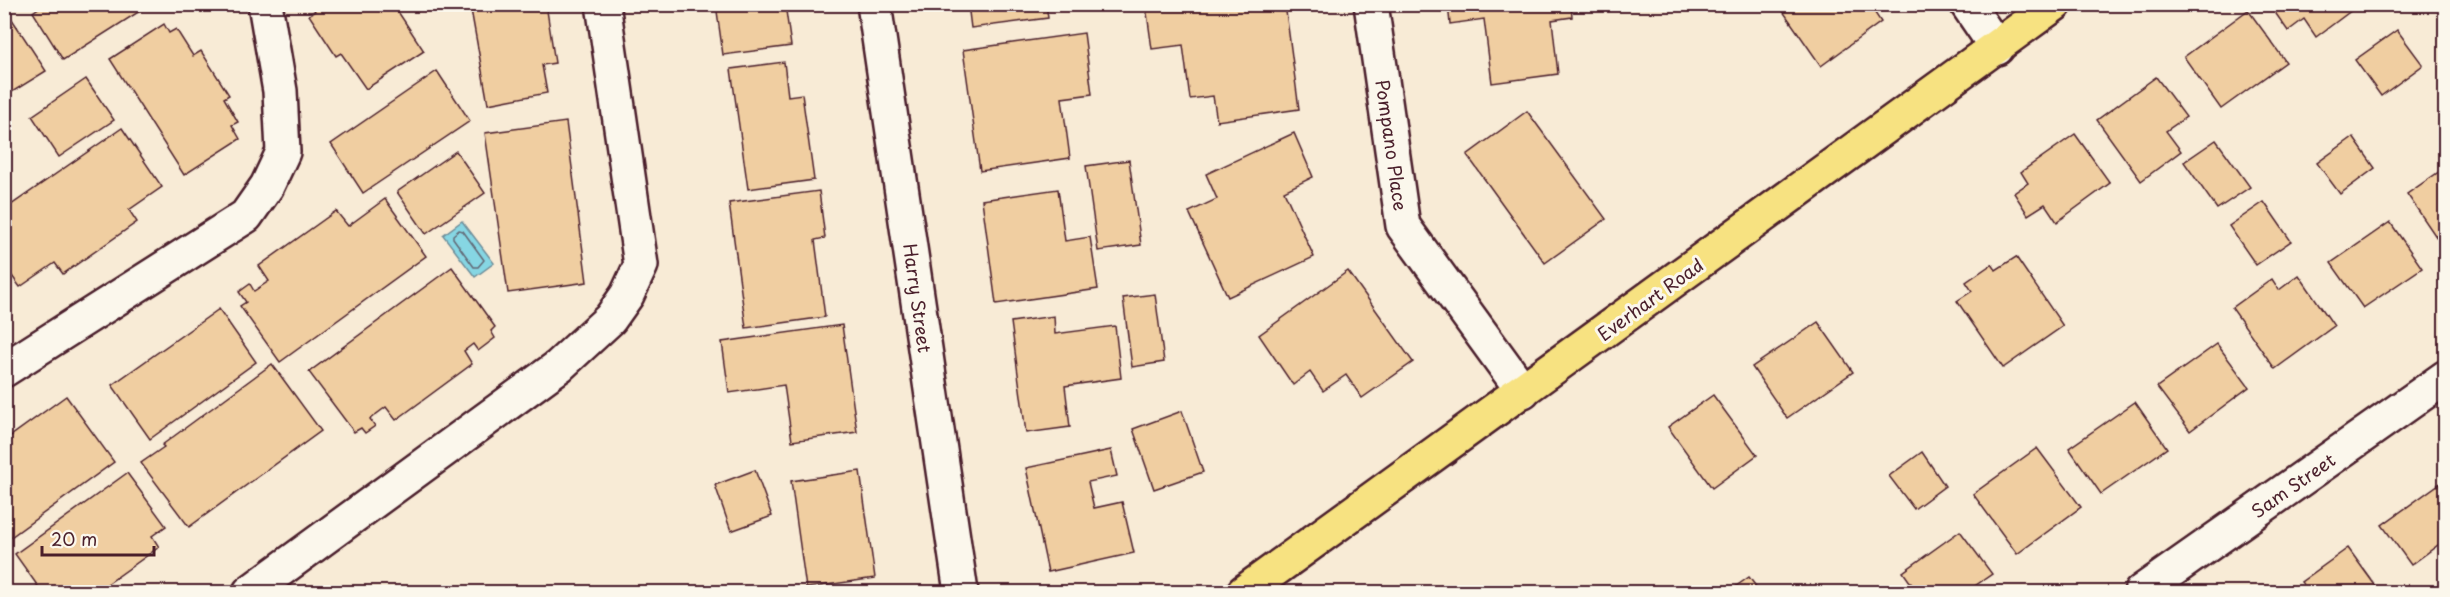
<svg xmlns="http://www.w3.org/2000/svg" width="2450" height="597" font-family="'Playpen Sans',sans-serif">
	<rect width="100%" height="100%" fill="#f8ebd6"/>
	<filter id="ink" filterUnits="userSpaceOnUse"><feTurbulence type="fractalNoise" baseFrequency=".0167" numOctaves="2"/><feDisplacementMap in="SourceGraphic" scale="12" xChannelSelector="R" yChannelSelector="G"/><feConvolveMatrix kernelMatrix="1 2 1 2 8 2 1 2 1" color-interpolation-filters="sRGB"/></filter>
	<g filter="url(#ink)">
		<path fill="#86d6e3" stroke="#6e8d99" stroke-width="1.5" d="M462,221l32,42 -19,14 -32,-42z"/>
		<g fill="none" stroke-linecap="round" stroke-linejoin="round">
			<path stroke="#626875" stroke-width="1.5" d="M459,230l4,1 21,29 -6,7h-4l-21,-29v-3z"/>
		</g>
		<g fill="#f0cea1" stroke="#4a1f2b" stroke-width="1.5">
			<path d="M44,4h107l-88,56 -30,-48z"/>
			<path d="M310,4h83l31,47 -58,38 -25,-36 -5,3 -27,-41 6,-4z"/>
			<path d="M470,4h76l9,59 -13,2 5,28 -59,11z"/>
			<path d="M716,4h69l6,42 -68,9z"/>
			<path d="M968,4h78l2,14 -77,10z"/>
			<path d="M1159,4h126l14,105 -82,12 -4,-25 -23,3 -7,-54 -31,4 -6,-43z"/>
			<path d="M1448,4h123l1,13 -20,3 6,54 -66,9 -8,-64 -34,5z"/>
			<path d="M1778,4h91l12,18 -60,44z"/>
			<path d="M2269,4h91l-44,33 -12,-18 -16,12z"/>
			<path d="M4,7l42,64 -42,26z"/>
			<path d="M2248,10l38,52 -65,47 -37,-52z"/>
			<path d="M164,24l5,9 7,-4 17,27 8,-5 28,44 -5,3 14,24 -6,3 8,14 -56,36 -74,-116z"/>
			<path d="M2397,30l26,35 -42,31 -26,-36z"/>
			<path d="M1084,33l8,61 -30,4 8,60 -90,13 -17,-121z"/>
			<path d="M784,62l4,34 14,-2 12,86 -66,9 -17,-120z"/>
			<path d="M437,71l33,50 -107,72 -32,-49z"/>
			<path d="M2156,77l30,40 -20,14 15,20 -40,30 -44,-61z"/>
			<path d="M86,79l28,41 -55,37 -27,-41z"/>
			<path d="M1527,111l79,108 -61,44 -78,-108z"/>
			<path d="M566,122l21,160 -79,11 -23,-160z"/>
			<path d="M122,128l40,59 -33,23 8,12 -74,52 -8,-11 -35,24 -16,-22v-55z"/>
			<path d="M1294,133l19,44 -29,14 30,66 -86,40 -39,-85 28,-13 -11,-25z"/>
			<path d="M2075,134l35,49 -53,39 -12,-18 -17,11 -14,-22 14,-10 -7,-11z"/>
			<path d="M2353,137l22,31 -35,26 -23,-31z"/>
			<path d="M2216,140l34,47 -33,22 -33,-47z"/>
			<path d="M456,151l29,42 -59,41 -29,-42z"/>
			<path d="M1129,160l12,85 -43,6 -12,-85z"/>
			<path d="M2446,167v78l-3,2 -36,-53z"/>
			<path d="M1058,189l7,52 25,-4 8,52 -102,15 -14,-104z"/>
			<path d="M819,191l6,47 -10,2 10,77 -79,11 -17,-125z"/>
			<path d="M385,199l41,57 -146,106 -40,-56 6,-4 -7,-10 11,-8 4,7 15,-10 -10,-15 77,-55 12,15z"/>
			<path d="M2264,202l27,39 -35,24 -27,-39z"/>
			<path d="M2390,222l32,46 -59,40 -32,-45z"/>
			<path d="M2016,257l47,69 -60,42 -46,-67 15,-10 -6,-9 26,-18 4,6z"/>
			<path d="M452,267l43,60 -4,4 4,7 -17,13 -5,-7 -9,7 8,13 -76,56 -10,-13 -16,12 5,7 -10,7 -4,-5 -7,4 -45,-60z"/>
			<path d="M1348,271l65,91 -51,36 -16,-23 -23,16 -13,-19 -17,13 -34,-50z"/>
			<path d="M2299,275l35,51 -59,43 -43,-61 40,-29 7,11z"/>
			<path d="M1155,294l9,68 -32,5 -9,-69z"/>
			<path d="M219,309l37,53 -106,77 -38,-54z"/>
			<path d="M1054,316l1,18 60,-8 6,52 -56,8 5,41 -44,6 -15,-111z"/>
			<path d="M1818,322l35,50 -66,46 -35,-51z"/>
			<path d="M842,325l15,107 -65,9 -8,-56 -55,8 -7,-51z"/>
			<path d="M2217,344l32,43 -59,44 -33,-44z"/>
			<path d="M272,364l49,67 -132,96 -48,-64 23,-16 -2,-2z"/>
			<path d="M1713,395l44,60 -45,33 -44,-61z"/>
			<path d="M66,396l48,66 -110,80v-101z"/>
			<path d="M2135,402l32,46 -66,46 -32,-46z"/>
			<path d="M1182,411l21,61 -49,17 -21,-60z"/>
			<path d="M2037,448l44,59 -64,47 -44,-60z"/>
			<path d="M1111,450l6,26 -29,6 6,26 28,-6 12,51 -86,19 -22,-104z"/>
			<path d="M1922,452l23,34 -31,23 -25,-33z"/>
			<path d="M755,470l17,46 -41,15 -16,-46z"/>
			<path d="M860,471l15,107 -69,10 -15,-107z"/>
			<path d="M127,473l39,53 -14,10 7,11 -63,45h-54l-27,-38z"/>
			<path d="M2446,479v60l-35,26 -29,-40z"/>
			<path d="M1960,531l32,43 -26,18h-49l-14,-20z"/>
			<path d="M2348,548l32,44h-71l-8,-10z"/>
			<path d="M1749,577l11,15h-32z"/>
		</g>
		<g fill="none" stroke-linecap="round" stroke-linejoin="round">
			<defs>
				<g id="minor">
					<path d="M874,4l87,588"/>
					<path d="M1371,4l32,222 120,165"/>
					<path d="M1967,4l30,44"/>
					<path d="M4,370l242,-154 21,-30 16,-34 -3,-61 -15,-87"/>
					<path d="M250,592l309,-226 51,-47 17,-24 14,-30 -38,-261"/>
					<path d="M2141,592l305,-215"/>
				</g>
				<path id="major" d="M1244,592l811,-588"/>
			</defs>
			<use href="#minor" stroke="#4a1f2b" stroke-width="38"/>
			<use href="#major" stroke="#4a1f2b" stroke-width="38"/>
			<use href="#minor" stroke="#fbf7ec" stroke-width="33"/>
			<use href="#major" stroke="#f7e281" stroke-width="33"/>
		</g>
	</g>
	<g text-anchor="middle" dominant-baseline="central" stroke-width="6" stroke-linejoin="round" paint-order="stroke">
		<g font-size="18" fill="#4a1f2b" stroke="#fbf7ec">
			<text transform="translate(1392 145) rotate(82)">Pompano Place</text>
			<text transform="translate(918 298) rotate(82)">Harry Street</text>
			<text transform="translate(1650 299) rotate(-36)">Everhart Road</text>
			<text transform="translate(2293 485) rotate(-35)">Sam Street</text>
		</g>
	</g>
	<rect width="2450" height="597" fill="none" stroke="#fbf7ec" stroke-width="24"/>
	<rect x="12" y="12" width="2426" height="573" fill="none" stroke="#4a1f2b" stroke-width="2" filter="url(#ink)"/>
	<path d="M42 546v9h112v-9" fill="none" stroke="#4a1f2b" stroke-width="3"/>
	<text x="51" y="546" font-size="18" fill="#4a1f2b" stroke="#fbf7ec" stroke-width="4.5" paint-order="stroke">20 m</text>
</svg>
